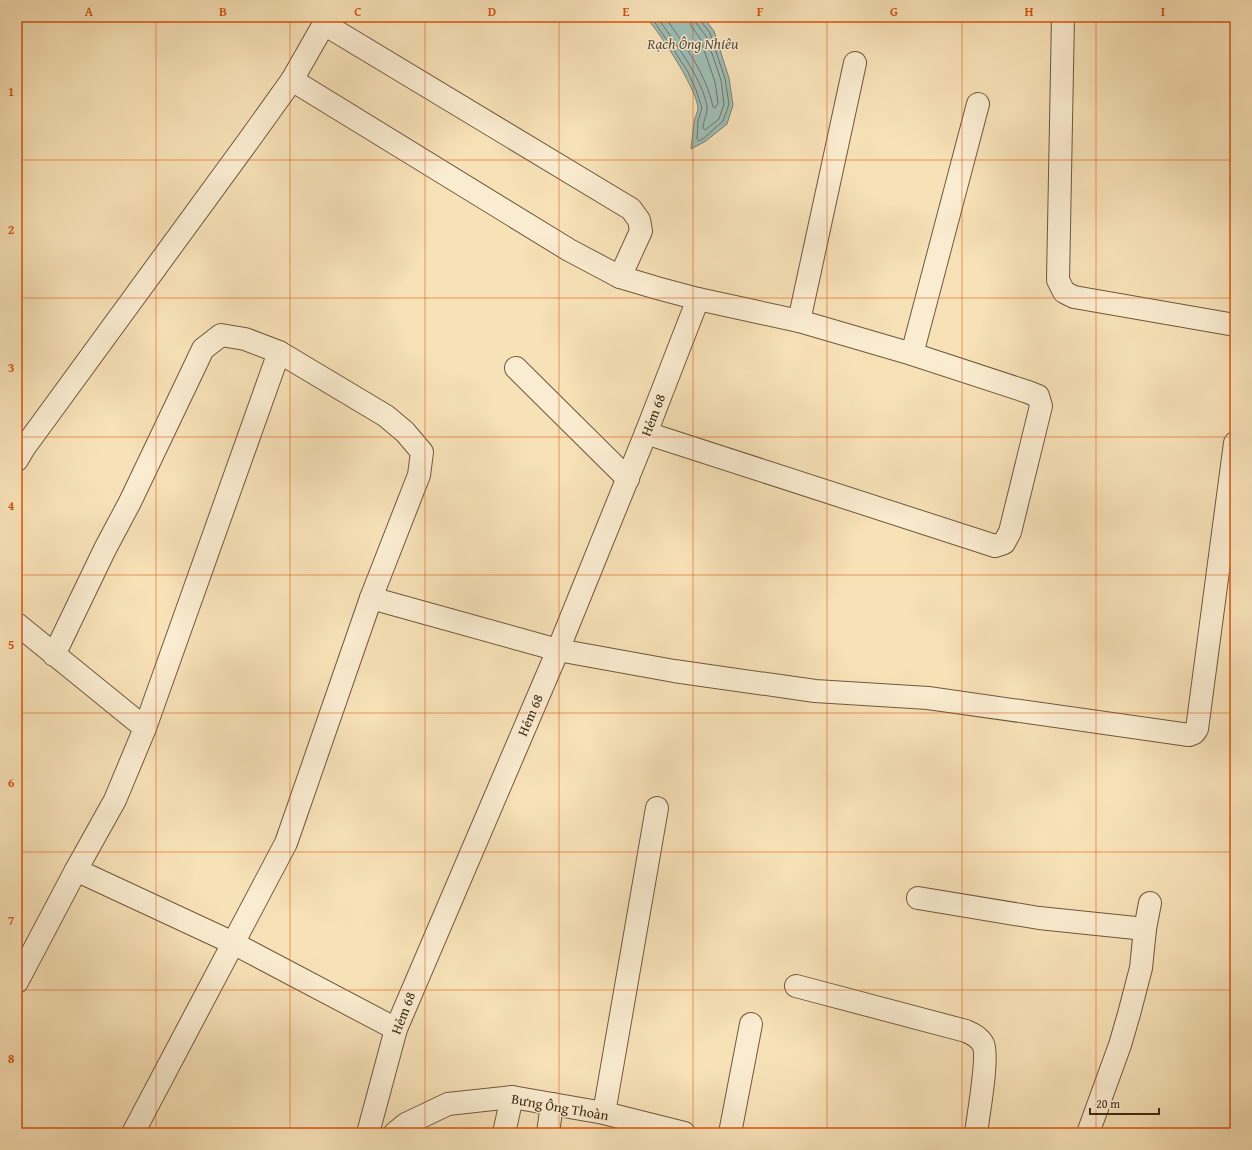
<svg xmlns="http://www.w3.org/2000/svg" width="1252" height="1150" font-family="'Gentium Book Plus',serif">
	<rect width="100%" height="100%" fill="#f7e1b7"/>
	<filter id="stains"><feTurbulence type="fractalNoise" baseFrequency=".005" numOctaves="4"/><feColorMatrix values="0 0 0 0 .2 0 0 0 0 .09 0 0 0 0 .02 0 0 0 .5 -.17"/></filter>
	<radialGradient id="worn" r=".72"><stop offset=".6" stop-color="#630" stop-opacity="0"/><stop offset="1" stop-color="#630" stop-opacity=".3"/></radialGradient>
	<path fill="#9ebcb3" stroke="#7a8273" d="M646,17h57l11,14 15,47 4,27 -6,19 -21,17 -15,8c1,-9 2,-18 3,-27 1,-5 4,-10 4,-15 -4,-23 -37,-72 -52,-90z"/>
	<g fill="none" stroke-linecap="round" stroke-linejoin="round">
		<g stroke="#707363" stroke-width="1">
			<path d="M651,17l24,35 13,20 8,18 6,18 -4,13 -1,18 2,2 5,-3 19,-17 6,-17 -4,-25 -15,-46 -10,-13v-3"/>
			<path d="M657,17c16,23 46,62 50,90 1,6 -4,14 -4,21l2,2 14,-11 5,-15 -3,-24 -15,-44 -10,-13 -1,-6"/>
			<path d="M665,17c19,28 41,56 48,90l2,1 3,-5 -3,-21 -15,-44 -9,-12 -2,-9"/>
		</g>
		<defs>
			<g id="minor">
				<path d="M1063,17l-5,263 6,12 10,5 161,28"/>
				<path d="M324,24l307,185 8,11 2,11 -21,46"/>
				<path d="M292,80l277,170 51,27 37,11 41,11 101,22 113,33 116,38 10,4 3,10 -31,126 -6,11 -9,3 -349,-113"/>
				<path d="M799,321l56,-258"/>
				<path d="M912,354l66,-250"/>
				<path d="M516,368l112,111"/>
				<path d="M17,460l7,-12 225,-308 43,-60 36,-63"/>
				<path d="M371,598l187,52 116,21 141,20 113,7 261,37 5,-2 3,-4 38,-286"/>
				<path d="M17,624l128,104"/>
				<path d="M54,655l51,-106 25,-47 73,-153 18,-14 24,4 34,13 107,64 19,16 17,20 -3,23 -48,123 -85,245 -153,290"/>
				<path d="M76,870l157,73 163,86"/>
				<path d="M918,898l121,20 106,11"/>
				<path d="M17,982l59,-112 39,-70 30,-72 134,-376"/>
				<path d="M796,986l170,45c7,3 13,6 17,13 6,12 -5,73 -7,89"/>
				<path d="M604,1113l53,-305"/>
				<path d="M368,1133l28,-104 162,-379 88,-217 52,-134"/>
				<path d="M395,1133l11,-9 42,-20 64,-7 92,16 80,20"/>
				<path d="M504,1133l8,-36"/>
				<path d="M548,1133l4,-29"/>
				<path d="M730,1133l21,-109"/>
				<path d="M1088,1133l32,-88 9,-31 12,-46 4,-39 5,-26"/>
			</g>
		</defs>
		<use href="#minor" stroke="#70583c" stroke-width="24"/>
		<use href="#minor" stroke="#faecd0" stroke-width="22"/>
	</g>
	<path fill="none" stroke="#d8540d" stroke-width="1" stroke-opacity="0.55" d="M156,17v1116M290,17v1116M425,17v1116M559,17v1116M693,17v1116M827,17v1116M962,17v1116M1096,17v1116M17,160h1218M17,298h1218M17,437h1218M17,575h1218M17,713h1218M17,852h1218M17,990h1218"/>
	<g text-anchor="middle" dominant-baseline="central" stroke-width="3" stroke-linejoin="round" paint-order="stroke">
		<g font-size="14" fill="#432a13" stroke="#faecd0">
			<text transform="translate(653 415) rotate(-69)">Hẻm 68</text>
			<text transform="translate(530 715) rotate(-67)">Hẻm 68</text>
			<text transform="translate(403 1013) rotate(-69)">Hẻm 68</text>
			<text transform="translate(560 1107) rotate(10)">Bưng Ông Thoàn</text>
		</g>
		<g font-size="15" font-style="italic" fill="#5a4e3b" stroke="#faecd0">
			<text x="693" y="43">Rạch Ông Nhiêu</text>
		</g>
	</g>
	<rect width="1252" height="1150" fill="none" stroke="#f7e1b7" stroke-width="44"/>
	<path d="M1090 1108v6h69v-6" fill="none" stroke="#432a13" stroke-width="2"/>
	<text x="1096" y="1108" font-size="12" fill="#432a13" stroke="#faecd0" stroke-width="3" paint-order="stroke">20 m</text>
	<rect x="22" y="22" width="1208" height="1106" fill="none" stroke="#d8540d" stroke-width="1.5"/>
	<g font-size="13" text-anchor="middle" font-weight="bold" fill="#d8540d">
		<text x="89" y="16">A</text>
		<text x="223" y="16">B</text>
		<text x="358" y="16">C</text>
		<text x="492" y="16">D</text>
		<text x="626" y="16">E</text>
		<text x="760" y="16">F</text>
		<text x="894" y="16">G</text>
		<text x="1029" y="16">H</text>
		<text x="1163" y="16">I</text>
		<text x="11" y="96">1</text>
		<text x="11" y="234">2</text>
		<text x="11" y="372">3</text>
		<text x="11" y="510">4</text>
		<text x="11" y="649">5</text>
		<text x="11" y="787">6</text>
		<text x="11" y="925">7</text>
		<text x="11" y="1063">8</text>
	</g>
	<rect width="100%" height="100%" filter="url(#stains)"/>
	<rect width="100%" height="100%" fill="url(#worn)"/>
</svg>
